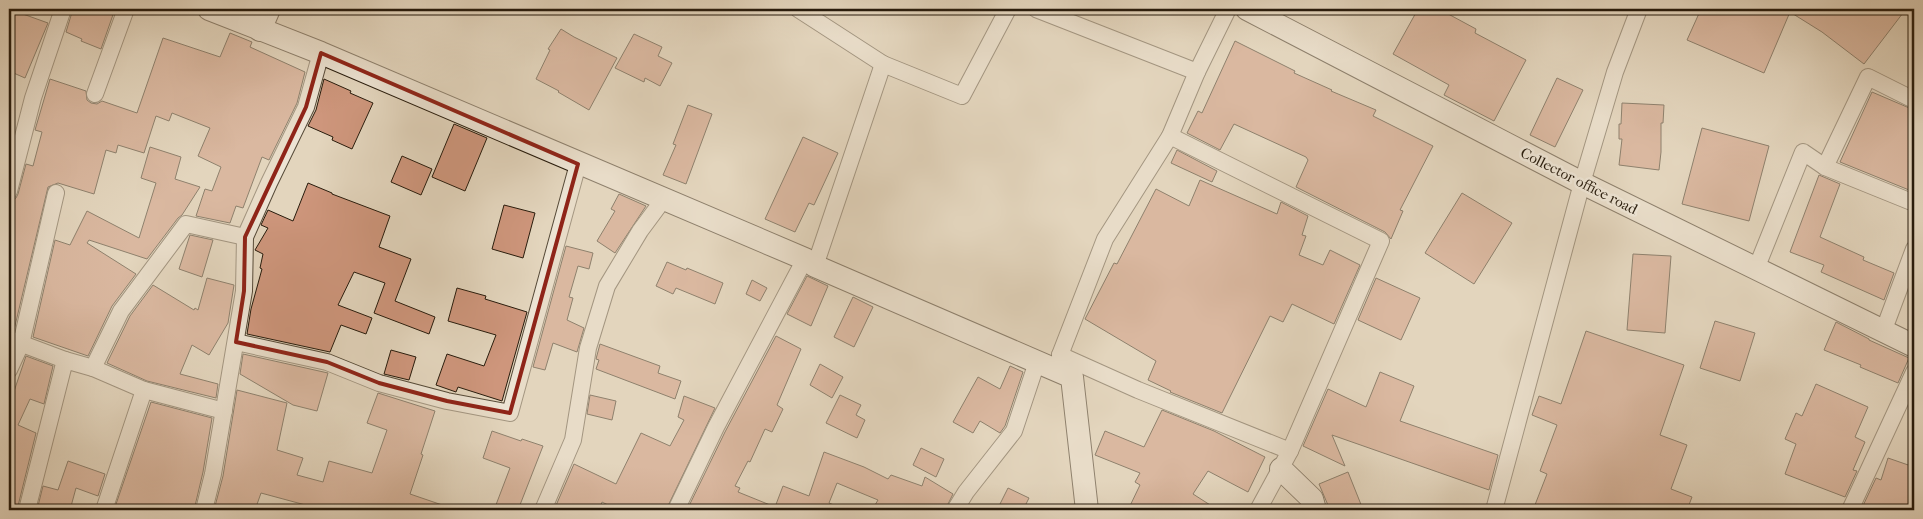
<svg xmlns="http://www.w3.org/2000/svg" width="1923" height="519" font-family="'IM FELL French Canon',serif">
	<rect width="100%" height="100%" fill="#e3d5bd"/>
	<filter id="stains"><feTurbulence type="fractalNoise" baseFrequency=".004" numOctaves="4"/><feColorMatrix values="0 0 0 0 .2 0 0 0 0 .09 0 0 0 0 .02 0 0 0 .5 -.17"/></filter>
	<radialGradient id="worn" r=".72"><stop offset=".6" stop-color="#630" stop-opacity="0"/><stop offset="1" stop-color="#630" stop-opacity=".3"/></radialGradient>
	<g fill="#ce967c" stroke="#271b0c">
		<path d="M9,9l39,14 -23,55 -16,-7z"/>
		<path d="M73,9h42l-14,40 -20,-8 1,-2 -16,-7z"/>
		<path d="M1418,9h21l37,20 -1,4 51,27 -32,61 -50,-26 5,-10 -56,-31z"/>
		<path d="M1701,9h205l-42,55 -42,-32 -32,-20 -26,61 -77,-33z"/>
		<path d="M561,29l13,8 43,21 -28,52 -31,-18 1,-1 -23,-12 14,-29 -2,-1z"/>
		<path d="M230,33l22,9 -2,5 55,25 -8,31 -28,57 -7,-3 -19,51 -7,-2 -6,17 -34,-7 9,-27 7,2 9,-24 -23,-11 12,-28 -38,-15 -3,8 -13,-5 -12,37 -26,-8 -2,8 -10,-3 -12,44 -36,-11 -10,4 -34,143 -5,-1v-128l7,-3 2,-4 8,-30 7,2 9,-34 -7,-2 15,-51 36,12 1,9 4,3 6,1 5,-3 35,12 26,-75 57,19z"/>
		<path d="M634,34l28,13 -4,9 14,7 -12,23 -15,-8 -1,4 -29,-14z"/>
		<path d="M1235,41l60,30 -1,2 38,17 -1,1 45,19 -3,6 60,30 -33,64 3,1 -12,28 -6,-7 -89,-45 12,-27 -2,-3 -72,-33 -14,26 -33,-17 11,-22 4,2z"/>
		<path d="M1557,78l26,12 -28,57 -25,-12z"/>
		<path d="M324,79l27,12 -1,2 23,10 -21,46 -20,-9 1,-3 -25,-11 8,-16z"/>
		<path d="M1872,92l42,18v82l-74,-30z"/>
		<path d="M1622,103l42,2 -1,18h-2v29l-2,18 -40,-5 3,-26h-3v-15h2z"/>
		<path d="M688,105l24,9 -26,70 -23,-9 13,-30 -3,-1z"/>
		<path d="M454,124l33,14 -22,53 -33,-14z"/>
		<path d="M1702,128l67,18 -20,75 -67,-17z"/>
		<path d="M803,137l35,16 -24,52 -5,-2 -14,29 -30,-13z"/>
		<path d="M150,147l31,10 -6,22 25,8 -18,28 -4,3 -31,41 -58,-19 -2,3 49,31 -24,32 -24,50 -55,-19 22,-97 15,5 17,-34 52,27 17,-55 -15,-5z"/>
		<path d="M1177,150l40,21 -5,11 -41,-19z"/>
		<path d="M402,156l30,13 -11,26 -30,-13z"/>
		<path d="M1819,175l21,9 -20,53 44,20 -1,3 31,13 -10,27 -63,-28 3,-7 -34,-13z"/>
		<path d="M1200,180l77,34 4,-12 27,14 -6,19 4,1 -7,19 24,10 7,-15 30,15 -26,59 -42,-20 -9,18 -13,-6 -48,97 -52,-21 1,-1 -23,-11 8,-19 -71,-42 29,-56 3,1 39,-75 33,17z"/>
		<path d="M308,183l24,10v1l58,22 -11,31 32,12 -16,42 40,16 -6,17 -55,-21 11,-30 -31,-11 -16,33 34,13 -6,16 -25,-9 -11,27 -83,-18 4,-25 11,-40 -2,-1 3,-14 -8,-4 13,-22 -7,-3 7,-15 25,11z"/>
		<path d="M1462,193l50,30 -38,61 -49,-31z"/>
		<path d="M619,194l27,12 -31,47 -18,-12 18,-30 -4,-2z"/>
		<path d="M504,205l31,8 -12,45 -31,-9z"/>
		<path d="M190,235l23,5 -11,37 -23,-8z"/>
		<path d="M566,246l27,7 -4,16 -11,-3 -9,31 4,1 -6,22 17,8 -7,24 -24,-9 -8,27 -12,-3z"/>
		<path d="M1633,254l38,2 -6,77 -38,-3z"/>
		<path d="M667,262l19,8 1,-2 36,15 -8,21 -39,-16 -3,6 -17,-8z"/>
		<path d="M807,276l21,10 -17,40 -24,-12z"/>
		<path d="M207,278l27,7 -6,38 -19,32 -17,-10 -12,29 38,10 -2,14 -69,-17 -40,-18 23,-47 23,-31 41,25 1,-2 3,2z"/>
		<path d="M1376,278l44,20 -19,42 -43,-20z"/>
		<path d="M752,280l15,8 -7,13 -14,-7z"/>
		<path d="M457,288l29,8 -1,3 42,13 -25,89 -44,-14 -2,5 -20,-7 11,-31 37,12 12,-31 -48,-14z"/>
		<path d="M853,297l20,10 -19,40 -20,-10z"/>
		<path d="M1715,321l40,12 -15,48 -40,-13z"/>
		<path d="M1836,322l33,17v1l40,18 -11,25 -38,-16 1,-2 -37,-15z"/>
		<path d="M1586,331l98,34 -24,70 27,10 -16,44 21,8 -5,13h-154l14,-36 -7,-3 17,-46 -25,-10 7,-19 22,8z"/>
		<path d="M776,336l25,13 -24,56 6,4 -11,23 -7,-3 -15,33 -2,-1 -13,25 5,2 -2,4 37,15 8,-21 26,10 15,-44 40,15 24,12 3,-4 31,11 3,-9 28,17 -8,16h-73l6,-10 -41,-17 -8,20 15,6v1h-157l38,-78z"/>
		<path d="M600,344l60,22 -2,7 23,8 -6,18 -79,-30 3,-9 -3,-1z"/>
		<path d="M391,350l25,7 -7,23 -25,-6z"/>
		<path d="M243,354l85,19 -11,38 -24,-6 -53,-31z"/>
		<path d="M26,356l27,10 -9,38 -14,-5 -12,26 18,8 -19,77h-8v-104z"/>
		<path d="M820,364l23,13 -11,21 -22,-13z"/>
		<path d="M1010,366l13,6 -18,54 -5,7 -20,-12 -7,12 -20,-11 25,-45 22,12z"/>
		<path d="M1380,372l34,14 -14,35 98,34 -9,35 -157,-55 13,31 -42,-20 25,-57 38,18z"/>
		<path d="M1816,384l52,23 -13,30 10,5 -12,28 4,1 -12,26 -60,-23 11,-30 -11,-5 11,-26 6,3z"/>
		<path d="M237,390l50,13 -10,47 26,8 -6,17 26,7 6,-21 43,12 15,-43 -20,-7 11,-30 57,18 -14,43 2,1 -13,39 41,14v2h-127l-63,-17 -6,17h-41l9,-34z"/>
		<path d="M590,395l26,6 -4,19 -25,-6z"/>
		<path d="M840,395l21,10 -5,10 9,5 -8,18 -31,-15z"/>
		<path d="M684,396l31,12 -49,102h-48l-16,-8 -3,8h-45l20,-46 42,20 25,-51 29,13 14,-26 -6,-3z"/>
		<path d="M151,402l61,16 -9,54 -9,38h-80z"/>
		<path d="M1162,410l52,21 51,26 -17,35 -40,-21 -15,23 25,16h-90l12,-25 -5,-3 5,-9 -45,-18 10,-24 39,16z"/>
		<path d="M492,431l29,10 1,-2 21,7 -25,64h-24l16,-42 -27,-10z"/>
		<path d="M921,448l23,11 -8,18 -23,-12z"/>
		<path d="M1888,458l26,9v43h-53l15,-32 5,2z"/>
		<path d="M68,461l37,13 -7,22 -22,-8 -6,22h-33l6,-24 15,4z"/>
		<path d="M1348,472l14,35 -9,3h-23l-11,-26z"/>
		<path d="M1008,488l21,10 -6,12h-26z"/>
	</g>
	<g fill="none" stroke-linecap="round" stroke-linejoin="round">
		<defs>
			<g id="street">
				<path d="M798,9l85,55"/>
				<path d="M1036,9l161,63"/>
				<path d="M95,94l31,-85"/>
				<path d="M1170,136l211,105 -91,210 -32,59"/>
				<path d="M1825,167l43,-90 46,23"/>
				<path d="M9,191l24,-93 30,-89"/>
				<path d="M815,266l68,-202 79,32 46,-87"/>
				<path d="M1756,269l47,-117 22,15 89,36"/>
				<path d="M1883,332l31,-83"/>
				<path d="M9,339l56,21"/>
				<path d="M236,342l91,20 52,21 68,18 63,12 68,-249"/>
				<path d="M1060,355l78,35 152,61"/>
				<path d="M93,368l51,22 -40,120"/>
				<path d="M9,370l12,-26 35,-151"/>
				<path d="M1072,377l-12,-22 45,-116 65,-103 27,-64 31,-63"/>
				<path d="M144,390l80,21"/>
				<path d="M27,510l38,-150 28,8 28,-57 65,-87 59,13"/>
				<path d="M204,510l9,-36 31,-183 1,-54 24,-54 37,-76 15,-54"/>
				<path d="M543,510l30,-70 15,-92 19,-62 33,-55 23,-31"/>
				<path d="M676,510l40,-83 89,-168"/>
				<path d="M955,510l11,-18 48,-61 23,-69"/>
				<path d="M1494,510l88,-327 33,-111 24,-63"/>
				<path d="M1850,510l64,-138"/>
			</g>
			<g id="secondary">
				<path d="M209,9l112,44 484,206 10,7 257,111 15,133"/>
				<path d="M1247,9l335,174 332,163"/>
				<path d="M260,30l9,-21"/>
				<path d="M1281,469l31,30 3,11"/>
			</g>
		</defs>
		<use href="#street" stroke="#564a38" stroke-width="18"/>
		<use href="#secondary" stroke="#271b0c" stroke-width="24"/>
		<use href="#street" stroke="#ede4d4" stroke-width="16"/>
		<use href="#secondary" stroke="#ede4d4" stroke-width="22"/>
	</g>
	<path d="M0 0H1923V519H0ZM321,53l257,111 -68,249 -63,-12 -68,-18 -52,-21 -91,-20 8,-51 1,-54 61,-130z" fill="#e3d5bd" fill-opacity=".55" fill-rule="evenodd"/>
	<path fill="none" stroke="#8f2418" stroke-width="4" stroke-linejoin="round" d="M321,53l257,111 -68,249 -63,-12 -68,-18 -52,-21 -91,-20 8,-51 1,-54 61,-130z"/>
	<g text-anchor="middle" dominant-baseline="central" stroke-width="5" stroke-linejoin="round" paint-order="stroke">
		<g font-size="15" fill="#271b0c" stroke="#ede4d4">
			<text transform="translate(1579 181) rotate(27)">Collector office road</text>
		</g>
	</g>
	<rect width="1923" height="519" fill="none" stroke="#e3d5bd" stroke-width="30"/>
	<rect x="10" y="10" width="1903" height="499" fill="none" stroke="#271b0c" stroke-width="2.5"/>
	<rect x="15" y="15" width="1893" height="489" fill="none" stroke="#271b0c"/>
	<rect width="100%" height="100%" filter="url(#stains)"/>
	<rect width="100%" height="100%" fill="url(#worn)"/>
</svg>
